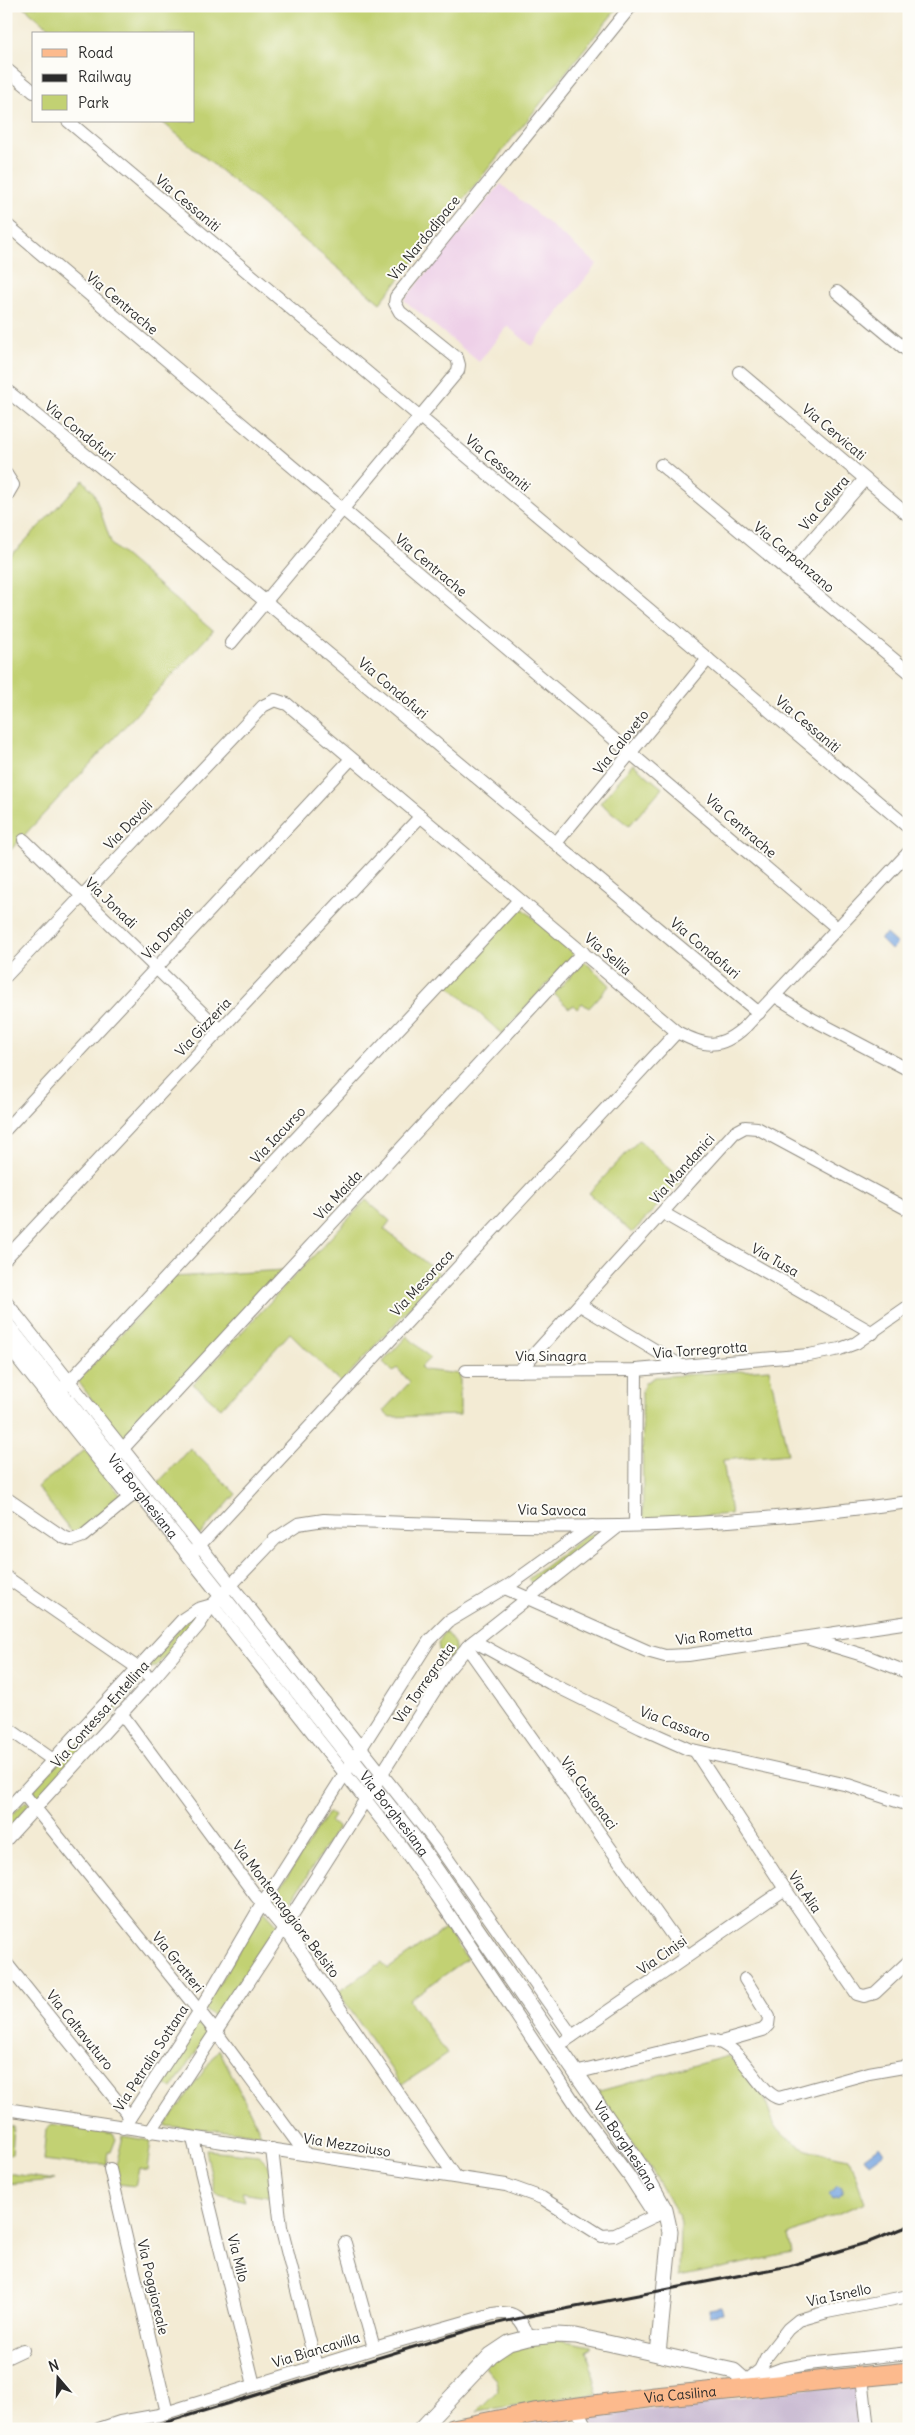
<svg xmlns="http://www.w3.org/2000/svg" width="915" height="2435" font-family="Delius,sans-serif">
	<rect width="100%" height="100%" fill="#fdfcf7"/>
	<filter id="ink" filterUnits="userSpaceOnUse"><feTurbulence type="fractalNoise" baseFrequency=".02" numOctaves="2"/><feDisplacementMap in="SourceGraphic" scale="10" xChannelSelector="R" yChannelSelector="G"/><feConvolveMatrix kernelMatrix="1 2 1 2 8 2 1 2 1" color-interpolation-filters="sRGB"/></filter>
	<filter id="wash" filterUnits="userSpaceOnUse"><feTurbulence type="fractalNoise" baseFrequency=".0096" numOctaves="4" result="noise"/><feDisplacementMap in="SourceGraphic" scale="20" xChannelSelector="R" yChannelSelector="G"/><feGaussianBlur stdDeviation="1.12" result="paint"/><feColorMatrix in="noise" values="0 0 0 0 0 0 0 0 0 0 0 0 0 0 0 0 0 1.4 0 .05"/><feComposite in="paint" operator="in"/></filter>
	<g filter="url(#wash)">
		<rect width="100%" height="100%" fill="#f3ebd4"/>
		<path fill="#eed0e8" d="M501,184l96,80 -65,82 -25,-20 -28,36 -75,-62z"/>
		<g fill="#ccbed4">
			<path d="M856,2383l4,46h-264l-9,-13z"/>
			<path d="M566,2415l11,14h-81z"/>
		</g>
		<g fill="#c2d173" stroke="#767e4f">
			<path d="M23,6h596l-239,297 -219,-182h33v-87h-138z"/>
			<path d="M83,480l11,13 18,52 101,86 -207,224v-294z"/>
			<path d="M633,764l29,24 -33,38 -29,-23z"/>
			<path d="M519,905l55,49 -72,80 -54,-49z"/>
			<path d="M584,961l26,24 -21,23 -7,-5 -5,6 -4,-4 -4,3 -15,-14z"/>
			<path d="M639,1140l43,40 -50,53 -43,-40z"/>
			<path d="M366,1200l24,21 -6,8 56,45 -99,109 -51,-50 -69,75 -28,-24z"/>
			<path d="M283,1270l-159,173 -46,-62 95,-104z"/>
			<path d="M407,1336l23,22 -9,9 3,3 36,4v41l-71,2 -6,-6 27,-29 -13,-14 -4,4 -10,-10z"/>
			<path d="M769,1369l19,85 -65,6 8,54 -81,6 -7,-2 -1,-127 3,-8 10,-6z"/>
			<path d="M190,1448l46,46 -37,42 -42,-52z"/>
			<path d="M85,1450l37,47 -48,38 -37,-48z"/>
			<path d="M596,1533l-1,5 -61,47 -6,-6 59,-44z"/>
			<path d="M193,1613h8l-45,54 -7,1 -1,-3z"/>
			<path d="M445,1631l9,12 2,9 -4,8 -12,-6 -2,-10z"/>
			<path d="M136,1679l3,1 1,5 -102,112h-3l-1,-8z"/>
			<path d="M26,1801l3,4 -23,27v-12z"/>
			<path d="M328,1812l6,4 -4,6 8,5 -55,87 -12,-12z"/>
			<path d="M264,1910l14,15 -61,95 -13,-12z"/>
			<path d="M446,1928l21,31 -58,41 38,54 -45,31 -64,-93 44,-30 6,7z"/>
			<path d="M196,2023l13,9 -37,57 -13,-9z"/>
			<path d="M219,2049l42,85 -96,-8z"/>
			<path d="M728,2056c8,8 19,15 27,23 9,11 11,27 17,40 12,28 50,35 77,40l16,43 -77,33 4,18 -113,24 1,-53 -2,-10 -27,-45 -55,-77z"/>
			<path d="M52,2124l61,10 3,5 -5,13h-3l-2,12h-29l-34,-4 3,-31z"/>
			<path d="M6,2125l8,2 -2,27h-6z"/>
			<path d="M123,2136l28,5 -4,30 -8,-2 -4,17 -17,-2 -3,-14z"/>
			<path d="M206,2150l52,5c15,9 13,26 15,42l-31,-5 3,9 -30,-8z"/>
			<path d="M6,2173l49,7 -49,4z"/>
			<path d="M555,2339l37,7 -5,5 11,43 -121,17 21,-21 -2,-10 -11,-13 14,-14z"/>
		</g>
		<g fill="#77a5e0" stroke="#516886">
			<path d="M886,934l11,10 -6,6 -11,-11z"/>
			<path d="M879,2146l5,7 -15,11 -5,-7z"/>
			<path d="M837,2186l5,2v6l-4,4 -5,1 -3,-5z"/>
			<path d="M721,2307l2,7 -13,2 -1,-7z"/>
		</g>
	</g>
	<g filter="url(#ink)">
		<g fill="none" stroke-linecap="round" stroke-linejoin="round">
			<defs>
				<g id="minor">
					<path d="M6,69l28,23"/>
					<path d="M68,121l841,707"/>
					<path d="M6,224l831,704"/>
					<path d="M837,292l72,60"/>
					<path d="M739,372l170,144"/>
					<path d="M6,390l259,211 494,412"/>
					<path d="M661,465l248,207"/>
					<path d="M6,474l7,11 -7,12"/>
					<path d="M786,570l79,-91"/>
					<path d="M231,643l227,-272 1,-6 -2,-7 -57,-46 -5,-9 1,-6 235,-291"/>
					<path d="M24,840l197,191"/>
					<path d="M556,843l152,-184"/>
					<path d="M6,976l257,-270 12,-6 12,4 390,328c29,15 43,18 69,-6l163,-174"/>
					<path d="M775,996l37,23 97,51"/>
					<path d="M6,1129l345,-370"/>
					<path d="M663,1213l210,120"/>
					<path d="M6,1258l415,-442"/>
					<path d="M6,1302l429,539 137,195"/>
					<path d="M580,1305l103,62"/>
					<path d="M6,1344l123,154"/>
					<path d="M466,1371l170,-1 173,-15 31,-6 16,-6 53,-37"/>
					<path d="M519,1371l215,-238 11,-6 12,1 152,82"/>
					<path d="M63,1388l456,-488"/>
					<path d="M117,1455l466,-503"/>
					<path d="M6,1498l57,39 9,3 11,-4 52,-43"/>
					<path d="M635,1525l1,-155"/>
					<path d="M195,1550l482,-518"/>
					<path d="M6,1577l139,96"/>
					<path d="M505,1588l142,63 18,5 23,-1 221,-33"/>
					<path d="M212,1605l183,232 42,59 141,212 51,68 26,40"/>
					<path d="M810,1639l56,17 43,17"/>
					<path d="M474,1641l76,42 91,45 47,21 160,36 61,20"/>
					<path d="M467,1647l220,309"/>
					<path d="M121,1713l135,183 35,41 164,239"/>
					<path d="M6,1727l47,33"/>
					<path d="M695,1751l90,138 72,105 7,2 11,-3 34,-32"/>
					<path d="M23,1793l193,239 89,121"/>
					<path d="M6,1811l177,-192 15,-10 14,-4"/>
					<path d="M6,1840l147,-161 46,-54 13,-20 63,-66 23,-15 26,-4c98,3 197,8 295,6 97,-2 194,-11 290,-24"/>
					<path d="M6,1963l124,154"/>
					<path d="M565,2041l220,-152"/>
					<path d="M721,2042l42,-12 5,-5 1,-8 -24,-38"/>
					<path d="M575,2073l135,-33c32,2 48,54 69,58l90,-25 40,-7"/>
					<path d="M6,2109l500,76 36,13 60,38 13,-1 46,-22"/>
					<path d="M123,2128l76,-116 63,-108 167,-263 20,-20 62,-37 81,-58"/>
					<path d="M150,2132l134,-204 163,-257 23,-27 149,-118"/>
					<path d="M193,2139l61,246"/>
					<path d="M272,2149l9,78 35,139"/>
					<path d="M110,2169l57,244"/>
					<path d="M345,2243l29,105"/>
					<path d="M6,2358l17,-8"/>
					<path d="M862,2377l6,52"/>
					<path d="M752,2380l29,-11 27,-5 101,-11"/>
					<path d="M745,2382l15,-12 7,-14 21,-27 11,-9 28,-8 82,-16"/>
					<path d="M576,2407l11,22"/>
					<path d="M99,2429l21,-7 39,-7 229,-71 105,-30c21,-4 30,4 35,24"/>
				</g>
				<g id="tertiary">
					<path id="s1" d="M6,1324l408,514 227,329 24,43 5,22 -12,122"/>
					<path d="M421,2429l70,-74 18,-12 19,-5 28,-3 20,1 158,35 9,8 3,8"/>
				</g>
				<g id="primary">
					<path id="s2" d="M453,2429l81,-16 121,-16 254,-25"/>
				</g>
			</defs>
			<use href="#minor" stroke="#8f8b80" stroke-width="14"/>
			<use href="#tertiary" stroke="#8f8b80" stroke-width="17"/>
			<use href="#primary" stroke="#8f8b80" stroke-width="21"/>
			<use href="#minor" stroke="#fff" stroke-width="12"/>
			<use href="#tertiary" stroke="#fff" stroke-width="15"/>
			<use href="#primary" stroke="#fcba8d" stroke-width="19"/>
			<path stroke="#2b2b2b" stroke-width="3" d="M144,2429l332,-101 58,-13 255,-49 80,-24 40,-16"/>
		</g>
	</g>
	<g text-anchor="middle" dominant-baseline="central" stroke-width="4" stroke-linejoin="round" paint-order="stroke">
		<g font-size="14" fill="#2b2b2b" stroke="#fdfcf7">
			<text transform="translate(188 203) rotate(40)">Via Cessaniti</text>
			<text transform="translate(424 238) rotate(-51)">Via Nardodipace</text>
			<text transform="translate(122 303) rotate(40)">Via Centrache</text>
			<text transform="translate(80 431) rotate(39)">Via Condofuri</text>
			<text transform="translate(834 432) rotate(40)">Via Cervicati</text>
			<text transform="translate(498 463) rotate(40)">Via Cessaniti</text>
			<text transform="translate(824 503) rotate(-49)">Via Cellara</text>
			<text transform="translate(794 557) rotate(40)">Via Carpanzano</text>
			<text transform="translate(431 565) rotate(40)">Via Centrache</text>
			<text transform="translate(393 688) rotate(40)">Via Condofuri</text>
			<text transform="translate(808 724) rotate(40)">Via Cessaniti</text>
			<text transform="translate(621 742) rotate(-51)">Via Caloveto</text>
			<text transform="translate(128 825) rotate(-46)">Via Davoli</text>
			<text transform="translate(741 826) rotate(41)">Via Centrache</text>
			<text transform="translate(111 903) rotate(44)">Via Jonadi</text>
			<text transform="translate(167 933) rotate(-47)">Via Drapia</text>
			<text transform="translate(705 948) rotate(40)">Via Condofuri</text>
			<text transform="translate(608 954) rotate(40)">Via Sellia</text>
			<text transform="translate(203 1027) rotate(-47)">Via Gizzeria</text>
			<text transform="translate(278 1135) rotate(-47)">Via Iacurso</text>
			<text transform="translate(682 1169) rotate(-48)">Via Mandanici</text>
			<text transform="translate(338 1195) rotate(-47)">Via Maida</text>
			<text transform="translate(775 1260) rotate(30)">Via Tusa</text>
			<text transform="translate(422 1283) rotate(-47)">Via Mesoraca</text>
			<text transform="translate(700 1350) rotate(-4)">Via Torregrotta</text>
			<text x="551" y="1356">Via Sinagra</text>
			<text stroke="none"><textPath href="#s1" startOffset="220">Via Borghesiana</textPath></text>
			<text transform="translate(552 1510) rotate(1)">Via Savoca</text>
			<text transform="translate(714 1635) rotate(-8)">Via Rometta</text>
			<text transform="translate(424 1683) rotate(-55)">Via Torregrotta</text>
			<text transform="translate(100 1714) rotate(-48)">Via Contessa Entellina</text>
			<text transform="translate(675 1724) rotate(21)">Via Cassaro</text>
			<text transform="translate(589 1793) rotate(54)">Via Custonaci</text>
			<text stroke="none"><textPath href="#s1" startOffset="625">Via Borghesiana</textPath></text>
			<text transform="translate(805 1892) rotate(56)">Via Alia</text>
			<text transform="translate(286 1909) rotate(53)">Via Montemaggiore Belsito</text>
			<text transform="translate(662 1955) rotate(-35)">Via Cinisi</text>
			<text transform="translate(178 1962) rotate(51)">Via Gratteri</text>
			<text transform="translate(80 2030) rotate(51)">Via Caltavuturo</text>
			<text transform="translate(151 2058) rotate(-57)">Via Petralia Sottana</text>
			<text transform="translate(347 2145) rotate(9)">Via Mezzoiuso</text>
			<text stroke="none"><textPath href="#s1" startOffset="1030">Via Borghesiana</textPath></text>
			<text transform="translate(238 2258) rotate(76)">Via Milo</text>
			<text transform="translate(153 2287) rotate(77)">Via Poggioreale</text>
			<text transform="translate(839 2295) rotate(-12)">Via Isnello</text>
			<text transform="translate(316 2350) rotate(-17)">Via Biancavilla</text>
			<text stroke="none"><textPath href="#s2" startOffset="230">Via Casilina</textPath></text>
		</g>
	</g>
	<rect width="915" height="2435" fill="none" stroke="#fdfcf7" stroke-width="25"/>
	<rect x="32" y="32" width="162" height="90" fill="#fdfcf7" stroke="#a9a8a5"/>
	<rect x="42" y="49" width="25" height="8" fill="#fcba8d" stroke="#a9a8a5"/>
	<text x="78" y="58" font-size="15" fill="#2b2b2b">Road</text>
	<rect x="42" y="74" width="25" height="8" fill="#2b2b2b" stroke="#a9a8a5"/>
	<text x="78" y="82" font-size="15" fill="#2b2b2b">Railway</text>
	<rect x="42" y="95" width="25" height="15" fill="#c2d173" stroke="#a9a8a5"/>
	<text x="78" y="108" font-size="15" fill="#2b2b2b">Park</text>
	<g transform="translate(58 2378) rotate(341)" stroke="#fdfcf7" stroke-width="4" paint-order="stroke">
	<path d="M0-4L9 19L0 12L-9 19Z" fill="#2b2b2b"/>
	<text y="-8" font-size="14" font-weight="bold" text-anchor="middle" fill="#2b2b2b">N</text>
	</g>
</svg>
